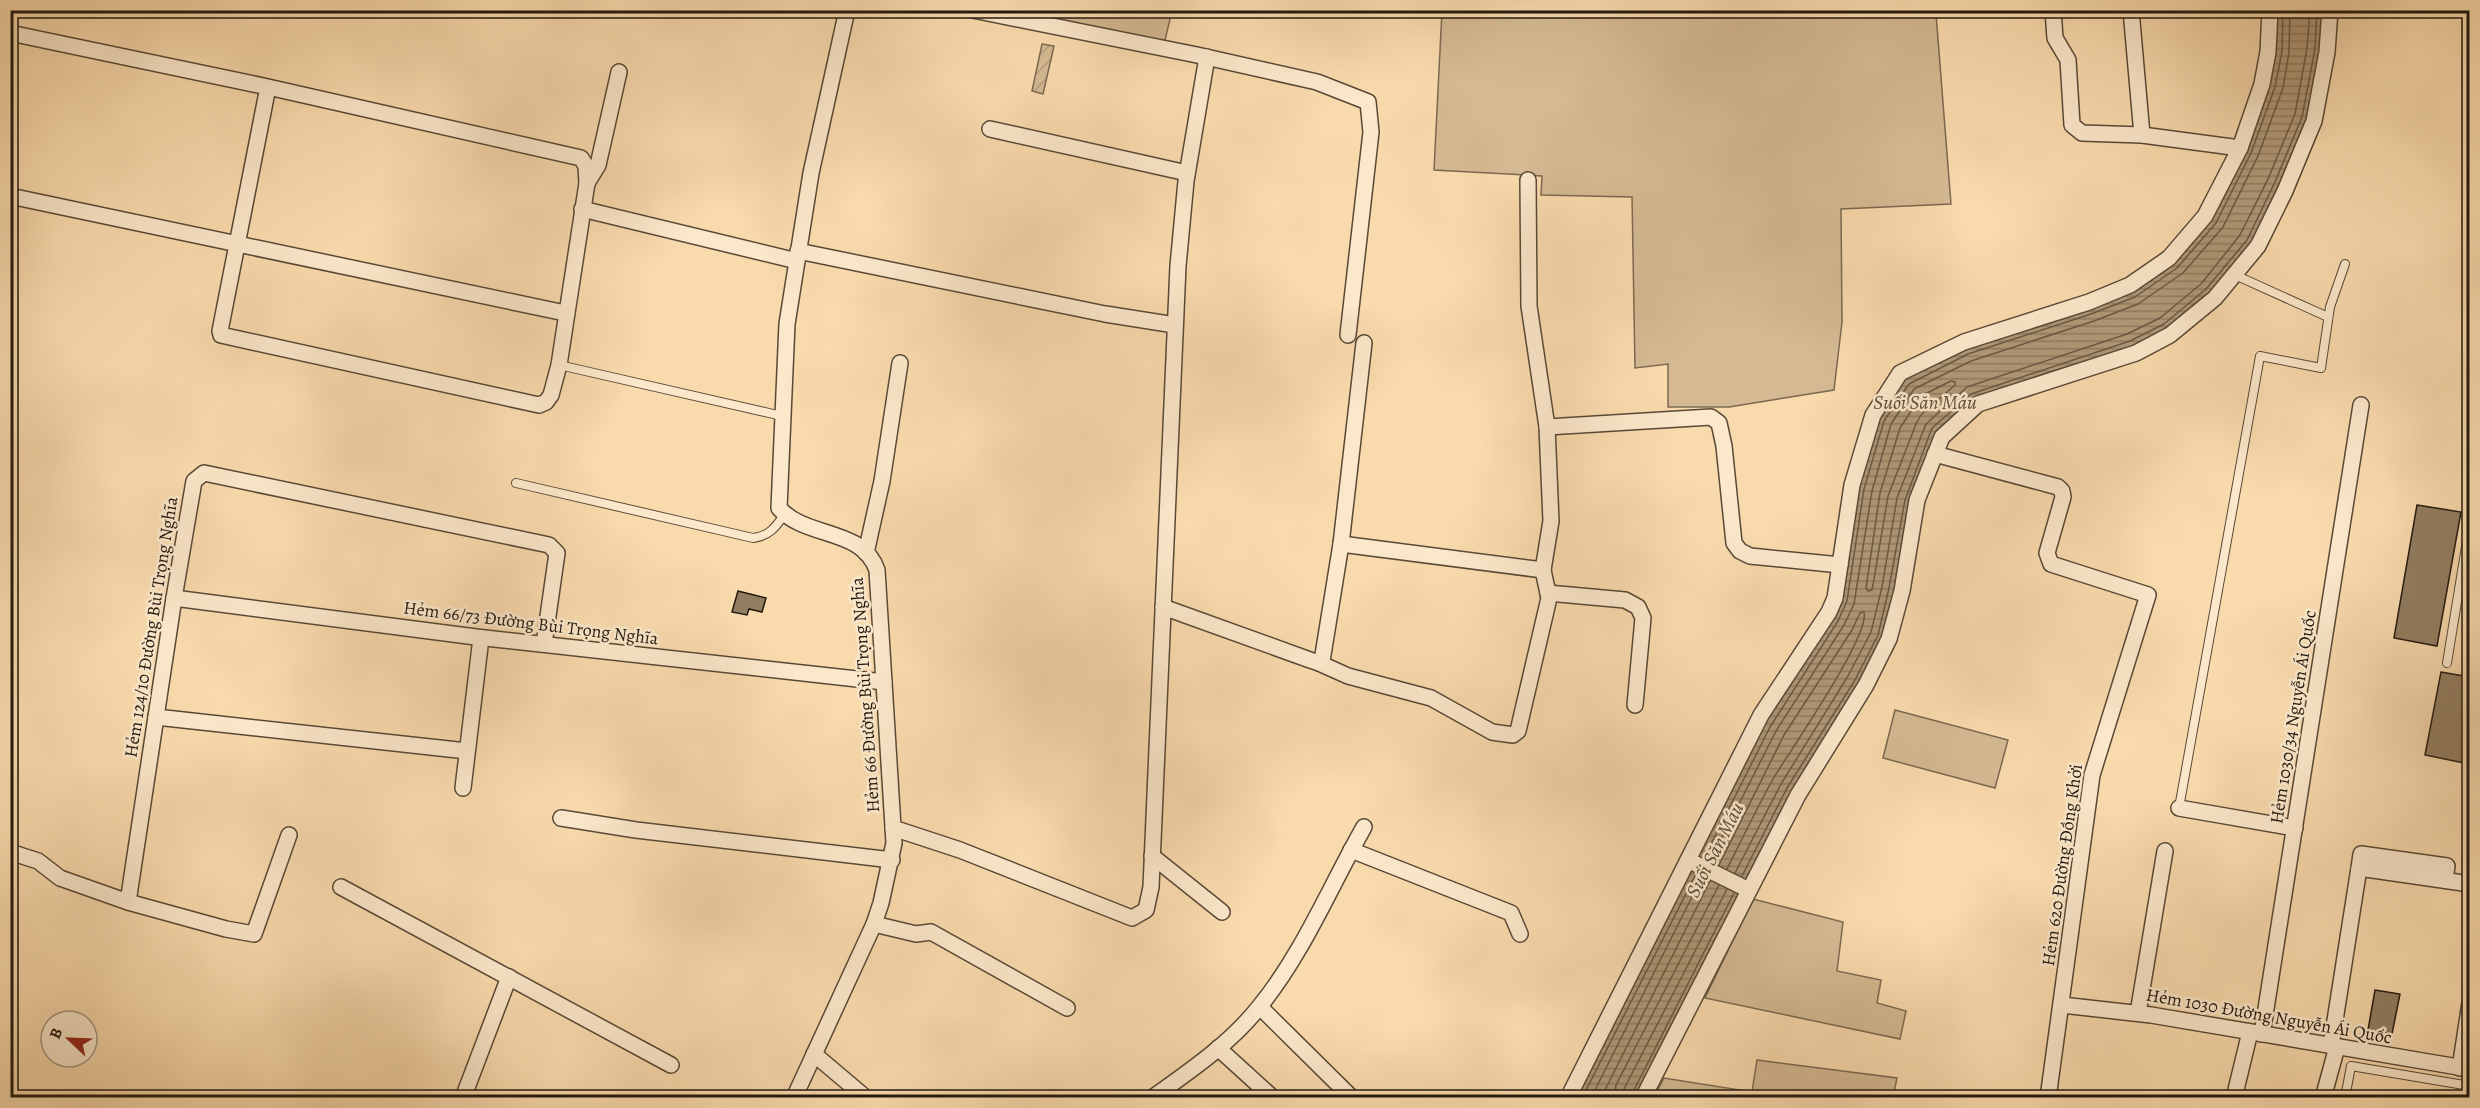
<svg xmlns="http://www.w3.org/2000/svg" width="2480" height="1108" font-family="Alegreya,serif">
	<defs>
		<pattern id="garden-furrows" width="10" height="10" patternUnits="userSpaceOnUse" patternTransform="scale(1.5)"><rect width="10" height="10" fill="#d4b992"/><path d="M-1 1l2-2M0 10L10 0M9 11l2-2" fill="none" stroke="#b69e7d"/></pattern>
		<pattern id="water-rules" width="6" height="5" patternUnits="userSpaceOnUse" patternTransform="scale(1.5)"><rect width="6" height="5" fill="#b09877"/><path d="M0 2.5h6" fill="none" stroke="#8f7b60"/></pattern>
	</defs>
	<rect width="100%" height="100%" fill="#f9daad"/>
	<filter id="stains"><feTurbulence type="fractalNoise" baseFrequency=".00333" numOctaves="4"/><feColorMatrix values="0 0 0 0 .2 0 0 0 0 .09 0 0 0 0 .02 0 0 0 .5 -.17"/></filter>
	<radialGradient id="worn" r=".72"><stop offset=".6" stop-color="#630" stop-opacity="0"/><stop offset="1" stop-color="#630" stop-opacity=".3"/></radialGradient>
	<g fill="#d4b992" stroke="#7b6950" stroke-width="1.5">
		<path d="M1930,10l6,4 15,190 -110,5 1,113 -8,68 -105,17h-61v-43l-33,4 -3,-171 -91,-2 1,-19 -108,-6 8,-159z"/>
		<path d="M1050,11h122l-8,33 -116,-25z"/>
		<path d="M1895,710l113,30 -13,48 -112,-30z"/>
		<path d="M1753,899l90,23 -6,49 44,9 -4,23 29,8 -6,28 -195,-41z"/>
		<path d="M1757,1060l140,18 -4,19h-239l10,-19 88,14z"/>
	</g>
	<path fill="url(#garden-furrows)" stroke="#7b6950" stroke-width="1.5" d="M1042,44l12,2 -11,48 -11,-3z"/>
	<path fill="url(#water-rules)" stroke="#77654d" stroke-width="1.5" d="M2277,11h46l-2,39 -13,68 -28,66 -28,59 -41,50 -44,36 -35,18 -159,52 -36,32 -27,70 -15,89 -12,47 -162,296 -86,164 -60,1 189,-374 69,-106 25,-130 21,-69 26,-41 61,-29 207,-85 73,-113 23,-66 7,-35z"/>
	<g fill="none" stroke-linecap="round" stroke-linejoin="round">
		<g stroke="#695843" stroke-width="1.5">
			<path d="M1951,381l4,1v3l-34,30 -5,9 -28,72 -15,89 -1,5 -4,1 -2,-3 14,-95 20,-65 21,-32z"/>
			<path d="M1704,858l66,-131 68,-106 9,-20 17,-112 20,-68 25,-37 59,-30 123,-40 44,-17 42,-29 39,-45 35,-70 24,-66 7,-36 1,-41"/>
			<path d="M1710,861l66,-130 68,-106 10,-21 18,-113 19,-67 23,-35 57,-28 123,-40 44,-17 45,-31 40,-46 35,-71 25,-68 6,-36 1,-42"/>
			<path d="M1719,865l65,-130 68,-105 8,-17 4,-1c7,23 -75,140 -91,167 -16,29 -31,60 -46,90"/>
			<path d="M1735,873l46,-89 67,-108 23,-44 11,-45 15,-89 29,-74 41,-37 160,-53 33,-16 41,-34 39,-49 28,-56 27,-65 12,-66 3,-38"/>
			<path d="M1742,876l45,-88 68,-108 23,-45 11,-47 16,-88 27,-72 39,-34 159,-53 34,-17 42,-35 41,-49 28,-58 27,-65 13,-68 2,-39"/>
			<path d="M1582,1098l114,-224"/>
			<path d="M1591,1098l111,-221"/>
			<path d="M1601,1098l109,-217"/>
			<path d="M1614,1098l2,-13 103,-200"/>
			<path d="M1623,1098l1,-9 103,-200"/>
			<path d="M1630,1098l104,-205"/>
		</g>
	</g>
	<g fill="#927d61" stroke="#22190f" stroke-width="1.5">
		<path d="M2417,505l44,7 -24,134 -43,-8z"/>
		<path d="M738,591l28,7 -4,14 -13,-3 -2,6 -15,-3z"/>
		<path d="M2441,672l28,5v87l-44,-9z"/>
		<path d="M2375,990l25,4 -8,40 -24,-4z"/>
	</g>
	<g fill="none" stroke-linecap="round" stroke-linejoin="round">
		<defs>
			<g id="service">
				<path d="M2235,275l93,42"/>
				<path d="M559,365l223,51"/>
				<path d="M516,483l237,55c16,-2 22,-10 32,-24"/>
				<path d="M2447,663l23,-141"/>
				<path d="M2179,808l81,-452 61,12 9,-61 15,-43"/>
				<path d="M2345,1098l6,-32 119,20"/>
			</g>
			<g id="minor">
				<path d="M973,10l224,45 120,27 51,20 3,30 -23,203"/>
				<path d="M2053,10l2,28 13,22 4,65 10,8 60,2 98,13"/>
				<path d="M2131,10l11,125"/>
				<path d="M10,33l258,54 313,71 5,8 1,17 -28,182 -8,30 -5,7 -7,3 -318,-70 -1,-4 48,-244"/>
				<path d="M990,129l197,44"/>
				<path d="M587,183l11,-18 21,-93"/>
				<path d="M10,196l555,117"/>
				<path d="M582,209l215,52"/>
				<path d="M798,251l307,63 70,11"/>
				<path d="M1547,427l164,-10 8,6 5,23 10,97 6,8 10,5 90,9"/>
				<path d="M1935,454l123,33 4,4 1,6 -16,56 4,11 97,31 -56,180 -44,323"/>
				<path d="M1341,544l202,26 8,-49 -4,-94 -18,-121 -1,-126"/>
				<path d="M866,553l16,-72 18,-118"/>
				<path d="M1548,593l77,7 13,7 5,11 -8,87"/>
				<path d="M174,598l302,39 408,45"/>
				<path d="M1163,607l147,53 9,3 3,-2 19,-117 23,-201"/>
				<path d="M1319,663l29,13 83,22 61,34 21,3 5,-4 31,-133 -6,-28"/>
				<path d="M156,717l311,34"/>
				<path d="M463,788l18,-150"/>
				<path d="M2179,808l116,20"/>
				<path d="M561,818l75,12 256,30"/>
				<path d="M893,828l67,22 172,68 14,-8 5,-23 27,-621 8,-85 21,-124"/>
				<path d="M1351,850l160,63 9,21"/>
				<path d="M10,852l28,9 22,17 68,24 46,-304 20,-117 10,-8 345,72 8,8 -13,91"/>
				<path d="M1152,856l70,56"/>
				<path d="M1688,860l61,30"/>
				<path d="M2359,868l2,-14 86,12 -2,14"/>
				<path d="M341,887l330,178"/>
				<path d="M128,902l98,27 28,5 35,-99"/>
				<path d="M874,924l42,10 15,-2 136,76"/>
				<path d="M2062,1005l89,10 319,54"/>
				<path d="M1260,1007l92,91"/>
				<path d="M2138,1013l27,-162"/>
				<path d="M2262,1034l99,-629"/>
				<path d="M2331,1046l28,-178 111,16"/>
				<path d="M1218,1048l55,50"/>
				<path d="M814,1054l52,44"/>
				<path d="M2460,1068l10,-65"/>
				<path d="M463,1098l46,-121"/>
				<path d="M794,1098l80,-174 7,-21 13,-60 -17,-273c-15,-43 -71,-31 -98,-62l8,-184 24,-151 36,-163"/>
				<path d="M1152,1098c38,-27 79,-55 108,-92 43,-53 70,-119 104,-179"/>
				<path d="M1568,1098l193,-383 68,-103 6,-14 17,-113 21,-70 27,-42 64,-31 125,-40 41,-17 39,-27 36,-42 35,-68 22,-64 6,-32 2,-42"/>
				<path d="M1643,1098l155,-303 68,-110 23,-46 13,-48 15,-91 25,-63 36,-33 158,-51 34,-18 45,-37 43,-52 27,-55 29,-70 13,-69 3,-42"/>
				<path d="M2234,1098l16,-66"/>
				<path d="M2323,1098l14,-51"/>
			</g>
		</defs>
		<use href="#service" stroke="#584936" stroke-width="10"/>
		<use href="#minor" stroke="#584936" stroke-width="18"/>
		<use href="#service" stroke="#fbe7ca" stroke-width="8"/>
		<use href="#minor" stroke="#fbe7ca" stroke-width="15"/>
	</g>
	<g text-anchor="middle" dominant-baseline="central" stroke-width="5" stroke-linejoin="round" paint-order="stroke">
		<g font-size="18" fill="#22190f" stroke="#fbe7ca">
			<text transform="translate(531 623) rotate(7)">Hẻm 66/73 Đường Bùi Trọng Nghĩa</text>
			<text transform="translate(151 627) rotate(-81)">Hẻm 124/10 Đường Bùi Trọng Nghĩa</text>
			<text transform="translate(865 695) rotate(-94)">Hẻm 66 Đường Bùi Trọng Nghĩa</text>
			<text transform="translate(2293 717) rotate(-81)">Hẻm 1030/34 Nguyễn Ái Quốc</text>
			<text transform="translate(2062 865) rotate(-82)">Hẻm 620 Đường Đồng Khởi</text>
			<text transform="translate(2269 1016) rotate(10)">Hẻm 1030 Đường Nguyễn Ái Quốc</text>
		</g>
		<g font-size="20" font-style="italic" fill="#5b4c39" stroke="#fbe7ca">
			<text x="1925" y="402">Suối Săn Máu</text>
			<text transform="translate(1715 850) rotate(-63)">Suối Săn Máu</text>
		</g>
	</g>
	<rect width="2480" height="1108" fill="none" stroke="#f9daad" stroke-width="36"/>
	<rect x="12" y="12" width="2456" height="1084" fill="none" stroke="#22190f" stroke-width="3"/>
	<rect x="18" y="18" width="2444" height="1072" fill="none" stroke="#22190f" stroke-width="1.5"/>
	<g transform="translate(69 1039) rotate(293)"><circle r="28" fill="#fbe7ca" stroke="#a4957f" stroke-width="1.5"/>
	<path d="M0-4.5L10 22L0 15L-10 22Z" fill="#8f2418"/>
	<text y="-9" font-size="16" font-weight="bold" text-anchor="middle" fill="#22190f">B</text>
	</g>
	<rect width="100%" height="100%" filter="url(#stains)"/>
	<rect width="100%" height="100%" fill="url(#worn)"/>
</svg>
